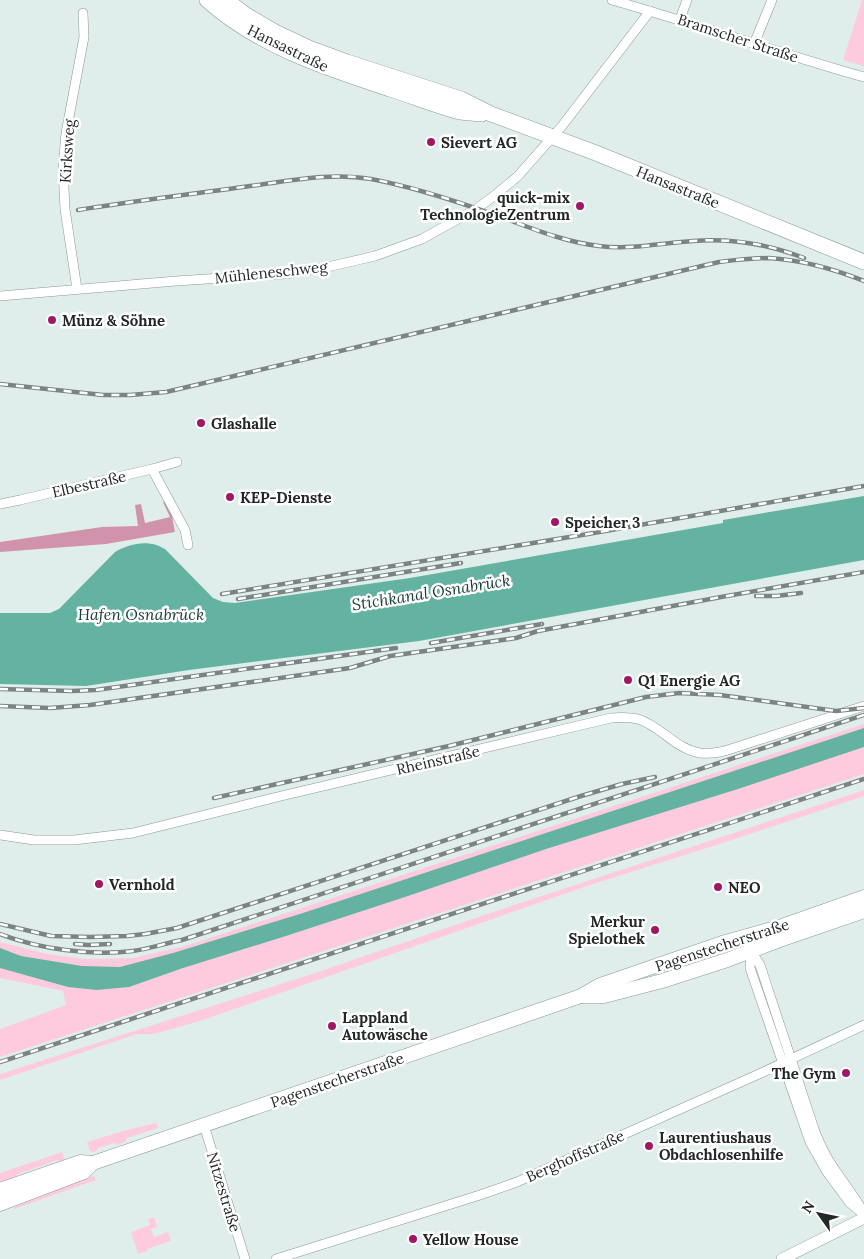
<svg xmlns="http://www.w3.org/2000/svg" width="864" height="1259" font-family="Lora,serif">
	<rect width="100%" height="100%" fill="#e0eeeb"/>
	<g fill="#fecbde">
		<path d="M862,0h2v66l-21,-6z"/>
		<path d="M864,724v50l-864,283v-28l66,-24 -3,-14 -63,-13v-36l48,12 38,5 47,-1 52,-12z"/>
		<path d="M864,790v6l-138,46 -136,43 -390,136 -46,13h-17l-137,46v-6l312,-100 172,-59z"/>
		<path d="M156,1123l2,5 -31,10 -2,4 -8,3 -3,-2 -16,5 -2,3 -3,1 -3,-1 -3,-9 36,-11z"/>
		<path d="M62,1152l2,6v3l-3,1 -3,-2 -40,14 -2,4 -16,5v-10z"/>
		<path d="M94,1176l2,4 -82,29v-2z"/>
		<path d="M154,1217l3,10 -6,2 3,8 14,-5 3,9 -24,8v2l-9,3 -7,-22 19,-7 -2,-6z"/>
	</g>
	<path fill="#d193ab" d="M165,501l7,15 3,16 -69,12 -106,8v-10l102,-15 36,-1 -3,-21 6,-1 4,19 25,-6 -7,-15z"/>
	<g fill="#64b2a2">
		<path d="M864,496v64l-445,81 -230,29 -103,16 -86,-2v-71h50l9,-4 56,-57c15,-9 36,-13 51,-2l47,48 10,4 12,1 175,-25 313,-55v-3z"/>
		<path d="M864,728v19l-126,42 -192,60 -141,48 -116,38 -106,33 -54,19 -32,3 -29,-3 -68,-19v-20l21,8 61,10 38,1 53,-14 130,-40z"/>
	</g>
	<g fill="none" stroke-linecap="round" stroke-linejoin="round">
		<defs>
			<g id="minor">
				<path d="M612,0c84,24 167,53 252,77"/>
				<path d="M680,19l7,-19"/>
				<path d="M754,44l18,-44"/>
				<path d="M77,289l-12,-80 -2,-41 3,-35 18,-96 -1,-24"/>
				<path d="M0,296l176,-15 109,-7 38,-6 52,-12 47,-17 54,-30 18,-13 24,-20 44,-50 88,-115"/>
				<path d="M152,469l33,61 3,15"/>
				<path d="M0,504l20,-4 132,-31 25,-7"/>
				<path d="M0,835l34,5h40l59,-7 144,-36 334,-79c10,-1 18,-1 27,1 23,7 37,30 62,34 12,1 23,-1 34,-5l130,-42"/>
				<path d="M746,937l5,14 9,14 55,167c5,12 10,24 18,35 10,15 22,30 31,46"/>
				<path d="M751,952l-1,16 60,174 17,30 23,31 12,10"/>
				<path d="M204,1125l41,134"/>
				<path d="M276,1259l204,-64 37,-13 242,-108 105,-49"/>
			</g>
			<path id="tertiary" d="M782,1259l82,-41"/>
			<g id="secondary">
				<path d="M582,996h22l58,-15 65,-21 53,-20 84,-29"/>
				<path d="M0,1190l80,-28 13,1 488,-167 19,-11 122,-42 54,-15 88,-31"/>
				<path d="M0,1204l84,-32 9,-9"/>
			</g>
			<g id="primary">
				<path d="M207,0c51,46 119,68 183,89 22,7 44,16 66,22 8,2 17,2 26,3"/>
				<path d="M226,0l20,15 29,17 34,16 38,14 114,37 30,15 105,39 268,109"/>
			</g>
		</defs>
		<use href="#minor" stroke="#8b9895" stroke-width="10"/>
		<use href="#tertiary" stroke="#8b9895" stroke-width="12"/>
		<use href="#secondary" stroke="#8b9895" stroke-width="15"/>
		<use href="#primary" stroke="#8b9895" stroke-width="16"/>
		<use href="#minor" stroke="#fff" stroke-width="9"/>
		<use href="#tertiary" stroke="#fff" stroke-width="11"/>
		<use href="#secondary" stroke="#fff" stroke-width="14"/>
		<use href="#primary" stroke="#fff" stroke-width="15"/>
		<defs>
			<g id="rail">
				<path d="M78,210c57,-9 115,-16 172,-24 40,-5 80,-14 121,-7 43,8 85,22 127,37 33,12 66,26 101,30 32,4 63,-3 94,-5 40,-3 75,3 111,17"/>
				<path d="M0,384l103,11h27l36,-3 553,-130c16,-2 34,-4 50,-4 33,2 65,11 95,23"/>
				<path d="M222,594l366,-60 276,-48"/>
				<path d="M756,596h20l25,-3"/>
				<path d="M238,599l223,-36"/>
				<path d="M431,643l111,-19"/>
				<path d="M0,689l71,2 25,-1 300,-42"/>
				<path d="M0,706l50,2 40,-3 260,-37 40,-12 126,-18 22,-7 183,-34 143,-25"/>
				<path d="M214,798l235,-52 197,-49 33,-4 41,2 116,16 28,-3"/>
				<path d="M0,924l51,12 39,1 37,-1 18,-2 32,-6 404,-132 41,-12 33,-7"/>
				<path d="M0,934c40,15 90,22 133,17 16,-2 33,-8 49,-11l682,-225"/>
				<path d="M75,944l13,1 22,-1"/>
				<path d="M0,1062l864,-283"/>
			</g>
		</defs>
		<use href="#rail" stroke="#7b8482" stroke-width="4.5"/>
		<use href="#rail" stroke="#fff" stroke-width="2.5" stroke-dasharray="8" stroke-linecap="butt"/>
	</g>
	<g fill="#a11763" stroke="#fff" stroke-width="2">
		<circle cx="431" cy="142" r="5"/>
		<circle cx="580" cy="206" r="5"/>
		<circle cx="52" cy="320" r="5"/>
		<circle cx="201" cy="423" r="5"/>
		<circle cx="230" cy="497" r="5"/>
		<circle cx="555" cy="522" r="5"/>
		<circle cx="628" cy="680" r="5"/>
		<circle cx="99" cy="884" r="5"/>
		<circle cx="718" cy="887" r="5"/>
		<circle cx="655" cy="930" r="5"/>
		<circle cx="332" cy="1026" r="5"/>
		<circle cx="846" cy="1073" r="5"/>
		<circle cx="649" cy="1146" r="5"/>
		<circle cx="413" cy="1239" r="5"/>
	</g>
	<g text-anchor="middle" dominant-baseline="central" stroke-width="5" stroke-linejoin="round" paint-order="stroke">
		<g font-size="15" fill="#232827" stroke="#fff">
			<text transform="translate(738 38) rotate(18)">Bramscher Straße</text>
			<text transform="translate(288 48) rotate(26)">Hansastraße</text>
			<text transform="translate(67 151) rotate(-86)">Kirksweg</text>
			<text transform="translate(678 187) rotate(22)">Hansastraße</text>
			<text transform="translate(271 272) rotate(-6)">Mühleneschweg</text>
			<text transform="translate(89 484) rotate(-13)">Elbestraße</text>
			<text transform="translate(438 760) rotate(-13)">Rheinstraße</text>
			<text transform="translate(722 945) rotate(-18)">Pagenstecherstraße</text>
			<text transform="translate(337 1080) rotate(-19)">Pagenstecherstraße</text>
			<text transform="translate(575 1156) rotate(-24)">Berghoffstraße</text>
			<text transform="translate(224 1192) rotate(73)">Nitzestraße</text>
		</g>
		<g font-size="15" font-weight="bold" fill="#232827" stroke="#fff" text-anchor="start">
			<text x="441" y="142">Sievert AG</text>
			<text x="570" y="197" text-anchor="end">quick-mix<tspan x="570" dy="17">TechnologieZentrum</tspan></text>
			<text x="62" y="320">Münz &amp; Söhne</text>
			<text x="211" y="423">Glashalle</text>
			<text x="240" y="497">KEP-Dienste</text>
			<text x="565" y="522">Speicher 3</text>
			<text x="638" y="680">Q1 Energie AG</text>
			<text x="109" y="884">Vernhold</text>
			<text x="728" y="887">NEO</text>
			<text x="645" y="921" text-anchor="end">Merkur<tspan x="645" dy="17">Spielothek</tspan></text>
			<text x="342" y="1017">Lappland<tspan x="342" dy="17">Autowäsche</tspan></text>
			<text x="836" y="1073" text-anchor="end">The Gym</text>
			<text x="659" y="1137">Laurentiushaus<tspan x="659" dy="17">Obdachlosenhilfe</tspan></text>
			<text x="423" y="1239">Yellow House</text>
		</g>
		<g font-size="16" font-style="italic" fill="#1c413a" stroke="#fff">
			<text transform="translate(431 592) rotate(-9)">Stichkanal Osnabrück</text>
			<text x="141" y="614">Hafen Osnabrück</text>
		</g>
	</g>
	<g transform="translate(819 1214) rotate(303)" stroke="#ffffff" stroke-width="4" paint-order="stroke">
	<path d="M0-4L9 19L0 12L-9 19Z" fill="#232827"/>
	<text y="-8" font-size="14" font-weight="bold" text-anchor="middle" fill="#232827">N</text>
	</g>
</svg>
